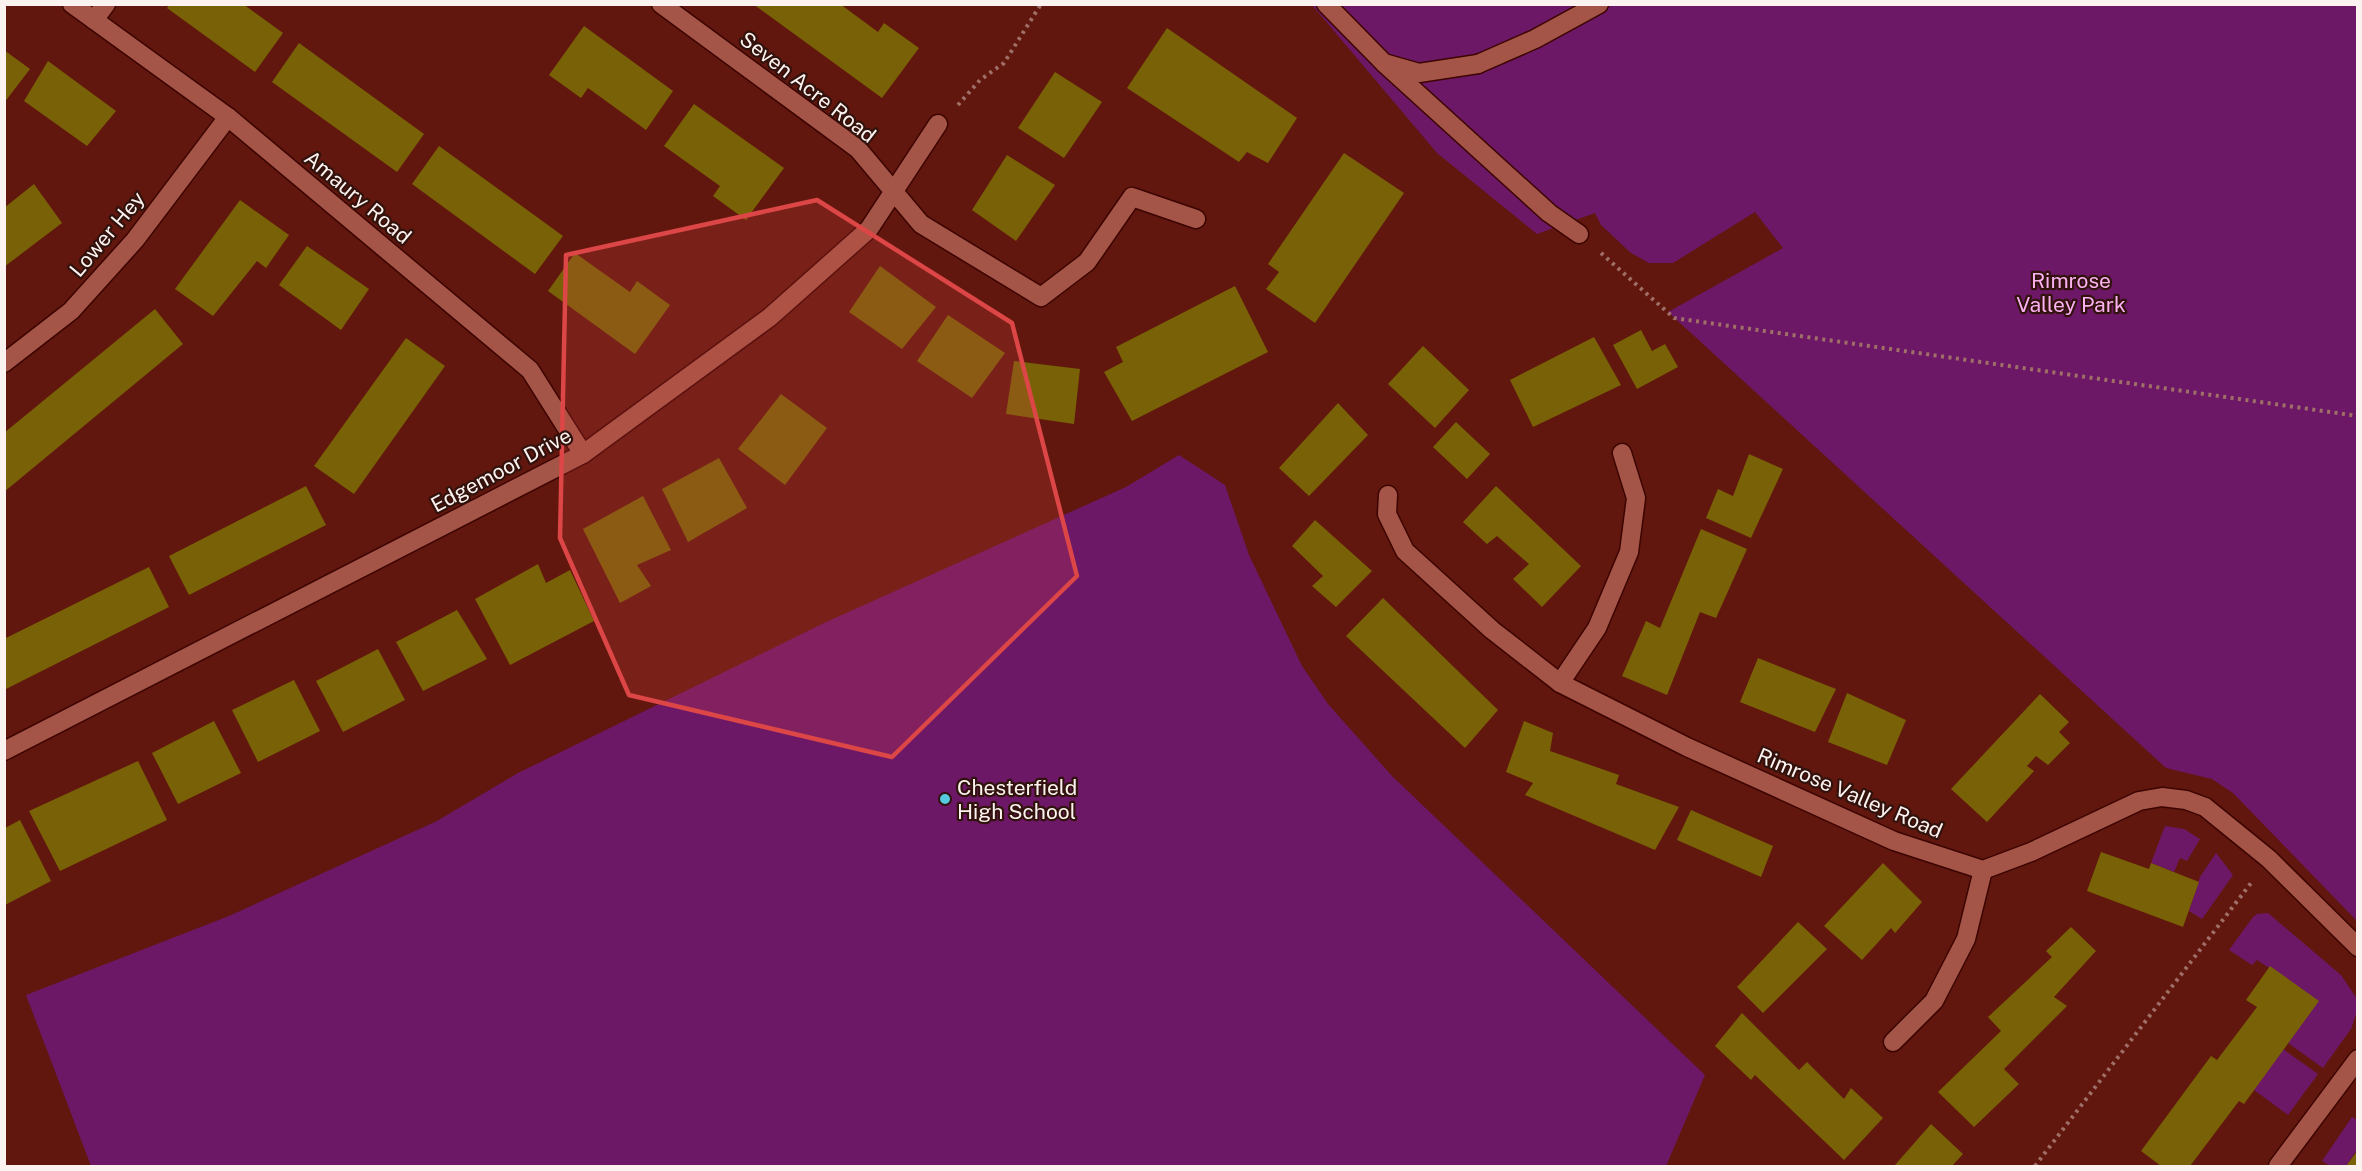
<svg xmlns="http://www.w3.org/2000/svg" width="2362" height="1171" font-family="'Public Sans',sans-serif">
	<rect width="100%" height="100%" fill="#61170d"/>
	<g fill="#6d1867">
		<path d="M1312,5h1045v916l-124,-128 -21,-14 -46,-11 -498,-456 115,-64 -28,-36 -82,51h-24l-18,-10 -30,-28 -6,-12 -58,21 -100,-81z"/>
		<path d="M1179,455l46,30 24,70 53,111 26,38 64,72 313,299 -39,91h-1575l-65,-171 203,-79 208,-95 81,-48 306,-150 302,-136z"/>
		<path d="M2165,826l19,3 16,10 -13,22 -7,-3 -6,14 -23,-9z"/>
		<path d="M2216,853l17,22 -31,44 -13,-8 11,-34z"/>
		<path d="M2268,913l73,62 16,24v12l-6,18 -28,39 -35,-25 30,-42 -61,-41 -5,5 -23,-15 24,-33 4,-3z"/>
		<path d="M2283,1049l35,25 -30,41 -34,-25z"/>
		<path d="M2352,1117l5,3v30l-11,16h-16l-8,-5z"/>
	</g>
	<g fill="#796107">
		<path d="M170,4h73l40,29 -28,39 -88,-64z"/>
		<path d="M753,4h87l38,28 6,-9 35,25 -37,50z"/>
		<path d="M584,26l89,65 -27,39 -58,-42 -7,10 -32,-23z"/>
		<path d="M1167,28l130,90 -29,45 -21,-11 -8,10 -112,-74z"/>
		<path d="M299,43l125,91 -27,38 -125,-90z"/>
		<path d="M4,50l26,19 -26,34z"/>
		<path d="M48,61l68,50 -29,35 -63,-45z"/>
		<path d="M1055,72l47,30 -38,56 -46,-30z"/>
		<path d="M694,104l90,64 -38,52 -33,-24 7,-10 -56,-40z"/>
		<path d="M439,146l124,90 -28,38 -123,-90z"/>
		<path d="M1344,153l60,40 -89,130 -49,-34 13,-17 -11,-8z"/>
		<path d="M1007,155l48,30 -39,56 -44,-31z"/>
		<path d="M34,184l28,39 -58,44v-59z"/>
		<path d="M240,200l49,35 -23,33 -9,-7 -44,55 -38,-27z"/>
		<path d="M307,246l62,43 -28,41 -62,-45z"/>
		<path d="M575,253l55,39 7,-11 33,24 -35,49 -87,-63z"/>
		<path d="M880,266l56,41 -34,42 -53,-37z"/>
		<path d="M1235,286l33,66 -136,69 -28,-49 19,-10 -7,-15z"/>
		<path d="M155,309l28,35 -179,148v-59z"/>
		<path d="M948,315l57,38 -33,45 -55,-37z"/>
		<path d="M1641,330l11,21 13,-7 13,23 -41,22 -24,-44z"/>
		<path d="M1594,337l27,48 -88,42 -23,-47z"/>
		<path d="M406,338l39,28 -91,128 -40,-28z"/>
		<path d="M1423,346l46,44 -34,38 -47,-44z"/>
		<path d="M1014,361l66,8 -6,55 -68,-10z"/>
		<path d="M781,394l46,34 -42,57 -47,-36z"/>
		<path d="M1338,403l30,32 -59,61 -30,-28z"/>
		<path d="M1456,422l34,32 -23,25 -34,-32z"/>
		<path d="M1749,454l34,15 -32,69 -45,-20 12,-29 15,7z"/>
		<path d="M719,458l28,50 -59,34 -26,-53z"/>
		<path d="M306,486l20,39 -137,70 -20,-39z"/>
		<path d="M1496,486l85,80 -39,41 -29,-28 16,-15 -32,-28 -10,8 -24,-22z"/>
		<path d="M643,496l28,54 -34,15 14,21 -31,17 -37,-74z"/>
		<path d="M1315,520l57,51 -36,36 -24,-21 11,-10 -31,-30z"/>
		<path d="M1701,529l46,20 -31,69 -16,-6 -33,83 -45,-19 24,-55 14,7z"/>
		<path d="M538,564l8,19 24,-13 24,51 -84,44 -35,-66z"/>
		<path d="M149,567l20,40 -165,83v-51z"/>
		<path d="M1383,598l115,112 -33,38 -119,-112z"/>
		<path d="M457,610l30,49 -64,32 -27,-49z"/>
		<path d="M378,649l27,51 -62,32 -27,-51z"/>
		<path d="M1758,658l78,31 -21,43 -75,-30z"/>
		<path d="M294,680l26,51 -62,31 -26,-52z"/>
		<path d="M1847,693l59,27 -19,45 -59,-23z"/>
		<path d="M2040,694l29,28 -10,10 11,11 -22,22 -12,-9 -9,10 7,5 -47,51 -36,-33z"/>
		<path d="M214,721l27,52 -63,31 -26,-51z"/>
		<path d="M1524,721l29,12 -3,18 69,24 -3,9 63,23 -24,43 -130,-55 8,-12 -27,-11z"/>
		<path d="M138,761l29,59 -107,51 -31,-60z"/>
		<path d="M1691,810l82,36 -12,31 -84,-37z"/>
		<path d="M20,820l31,61 -46,24v-77z"/>
		<path d="M2101,852l48,17 2,-6 48,19 -16,45 -96,-36z"/>
		<path d="M1883,863l39,39 -27,31 -4,-5 -29,32 -38,-34z"/>
		<path d="M1798,922l29,27 -64,64 -26,-26z"/>
		<path d="M2071,927l25,24 -42,46 13,9 -63,63 15,15 -45,43 -36,-35 63,-61 -13,-14 64,-60 -6,-6z"/>
		<path d="M2270,966l49,35 -75,103 -5,-3 -49,65h-29l-20,-15 70,-95 6,4 40,-53 -11,-7z"/>
		<path d="M1742,1013l57,57 8,-8 37,37 7,-11 32,30 -39,42 -89,-85 -4,5 -36,-34z"/>
		<path d="M1931,1124l32,30 -11,12h-55l-2,-1z"/>
		<path d="M2358,1150v16h-12z"/>
	</g>
	<g fill="none" stroke-linecap="round" stroke-linejoin="round">
		<defs>
			<g id="lane">
				<path d="M1384,63l165,150 30,21"/>
				<path d="M1478,64l57,-25 64,-35"/>
			</g>
			<g id="street">
				<path d="M72,4l156,113 302,253 53,84"/>
				<path d="M661,4l197,145 63,75 120,73 46,-35 45,-65 64,22"/>
				<path d="M1326,4l58,59 35,10 59,-9"/>
				<path d="M94,20l12,-16"/>
				<path d="M4,363l67,-52 64,-71 93,-123"/>
				<path d="M1622,453l14,45 -7,54 -32,76 -37,55 127,64 207,94 89,29 48,-18 108,-51 23,-4 24,3 19,7 64,52 89,88"/>
				<path d="M1388,495l-1,19 18,37 87,79 68,53"/>
				<path d="M4,751l579,-297 187,-137 99,-88 69,-105"/>
				<path d="M1893,1042l41,-41 32,-62 17,-69"/>
				<path d="M2278,1166l80,-107"/>
			</g>
		</defs>
		<use href="#lane" stroke="#3c0401" stroke-width="21"/>
		<use href="#street" stroke="#3c0401" stroke-width="21"/>
		<g stroke="#9f6f68" stroke-width="4" stroke-dasharray="3 4.5" stroke-linecap="butt">
			<path d="M958,105l22,-25 24,-17 37,-59"/>
			<path d="M1601,253l73,65 684,98"/>
			<path d="M2035,1166l216,-283"/>
		</g>
		<use href="#lane" stroke="#a45547" stroke-width="18"/>
		<use href="#street" stroke="#a45547" stroke-width="18"/>
	</g>
	<path fill="#dc4646" fill-opacity="0.2" stroke="#dc4646" stroke-width="4.5" stroke-linejoin="round" d="M817,200l195,123 65,253 -185,181 -263,-62 -69,-157 6,-283z"/>
	<circle fill="#55cadf" stroke="#32120c" stroke-width="2" cx="945" cy="799" r="6"/>
	<g text-anchor="middle" dominant-baseline="central" stroke-width="4.5" stroke-linejoin="round" paint-order="stroke">
		<g font-size="21" fill="#fcf3f1" stroke="#32120c">
			<text transform="translate(808 87) rotate(38)">Seven Acre Road</text>
			<text transform="translate(358 197) rotate(40)">Amaury Road</text>
			<text transform="translate(107 234) rotate(-50)">Lower Hey</text>
			<text transform="translate(501 470) rotate(-28)">Edgemoor Drive</text>
			<text transform="translate(1850 793) rotate(23)">Rimrose Valley Road</text>
		</g>
		<g font-size="21" fill="#fbb1f1" stroke="#32120c">
			<text x="2071" y="280">Rimrose<tspan x="2071" dy="24">Valley Park</tspan></text>
		</g>
		<g font-size="21" fill="#fcf3f1" stroke="#32120c" text-anchor="start">
			<text x="957" y="787">Chesterfield<tspan x="957" dy="24">High School</tspan></text>
		</g>
	</g>
	<rect width="2362" height="1171" fill="none" stroke="#fcf3f1" stroke-width="12"/>
</svg>
